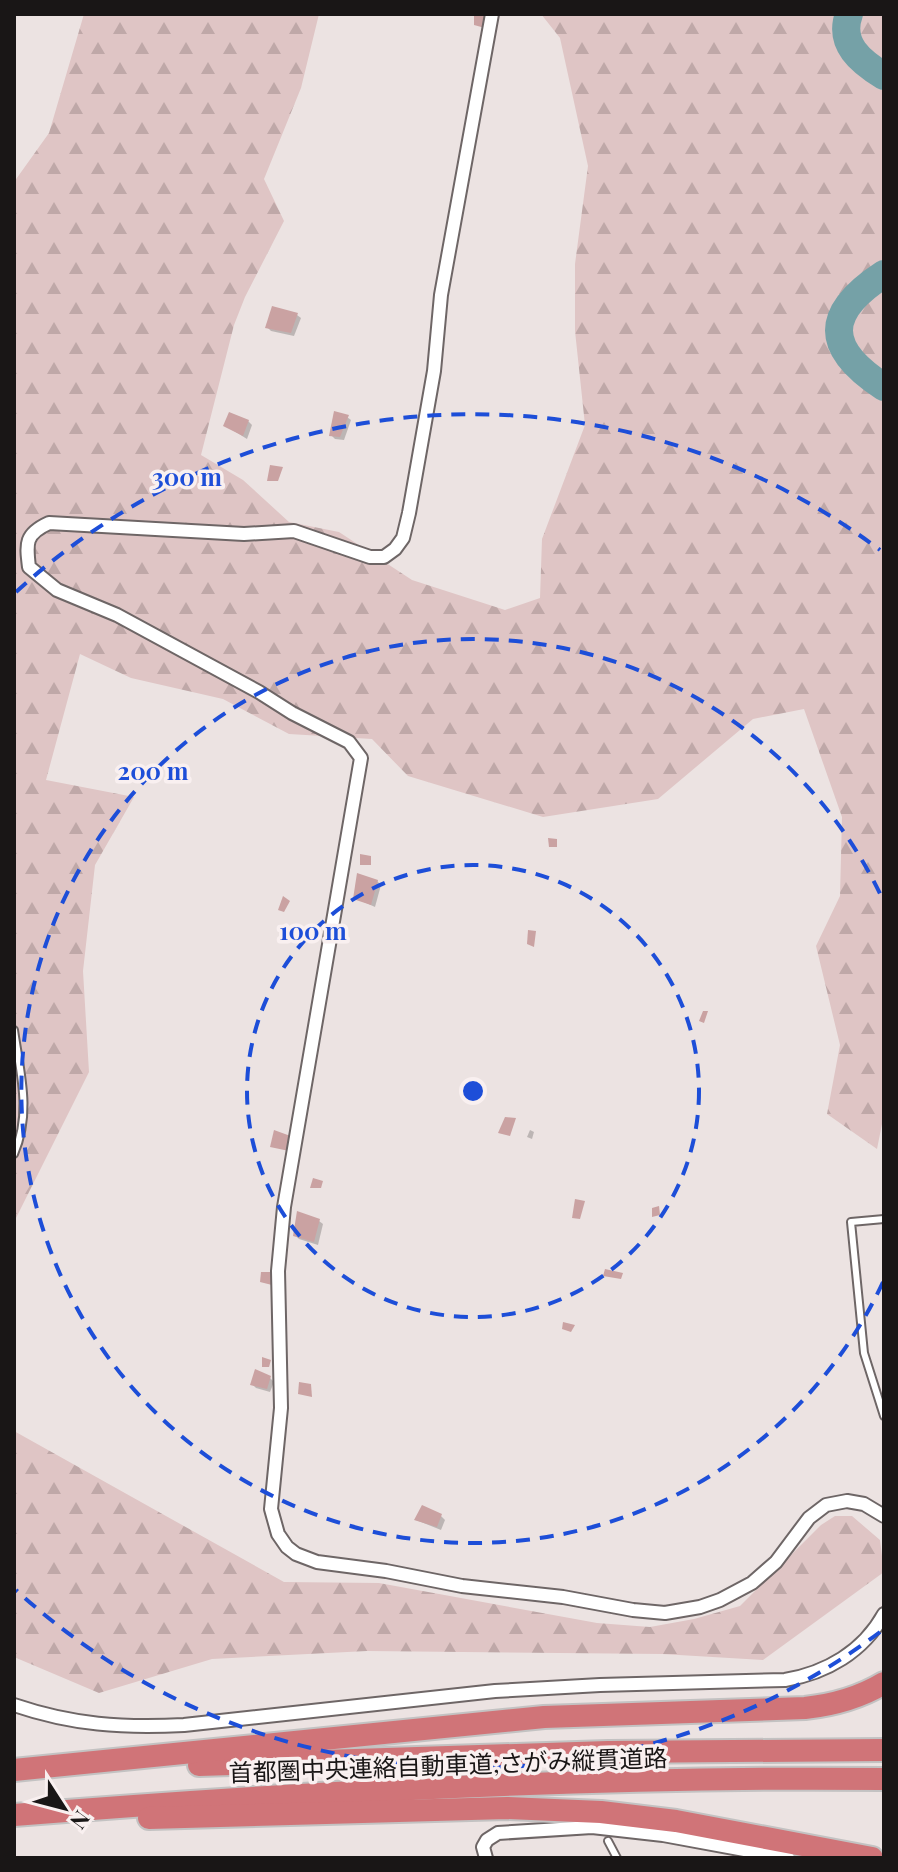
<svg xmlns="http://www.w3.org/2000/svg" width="898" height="1872" font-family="'Playfair Display','Noto Sans JP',serif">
	<defs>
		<pattern id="forest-firs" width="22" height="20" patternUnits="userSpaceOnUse" patternTransform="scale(2)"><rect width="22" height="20" fill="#dfc5c5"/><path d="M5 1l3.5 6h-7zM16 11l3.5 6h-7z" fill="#bfa8a8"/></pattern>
	</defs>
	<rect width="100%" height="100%" fill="#ece3e2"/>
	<g fill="url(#forest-firs)">
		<path d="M84,14h235l-18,74 -37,91 20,42 -39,76 -11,28 -33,130 42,25 46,42 50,10 73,48 93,30 35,-12 2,-59 43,-114 -10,-94v-67l13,-98 -28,-128 -19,-24h343v1100l-7,35 -50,-35 13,-69 -24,-99 24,-50 2,-79 -38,-108 -51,10 -95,80 -115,18 -135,-41 -36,-37 -83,-5 -66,-35 -92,-21 -51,-24 -34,126 88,17 -39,68 -12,106 6,101 -75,150v-1040l35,-49z"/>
		<path d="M14,1431l270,151 95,1 218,40 53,4 44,-8 46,-13 81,-81 14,-9h17l28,24 4,32 -121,88 -101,-6 -295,-3 -155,8 -113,34 -85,-36z"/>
	</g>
	<g fill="#0003">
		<path d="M297,315l4,3 -7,18 -23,-5 -4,-4z"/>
		<path d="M347,417l4,3 -7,20 -9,-1 -4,-4z"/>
		<path d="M248,421l4,4 -5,14 -21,-13z"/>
		<path d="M377,881l4,4 -6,22 -20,-9z"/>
		<path d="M530,1130l4,2 -2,7 -5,-2z"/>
		<path d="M319,1221l4,3 -5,21 -19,-6 -4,-4z"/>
		<path d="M270,1378l4,4 -4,10 -14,-4 -4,-4z"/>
		<path d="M441,1516l4,4 -4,10 -25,-10z"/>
	</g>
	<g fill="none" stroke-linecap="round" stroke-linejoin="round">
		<g stroke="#75a1a7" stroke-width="28">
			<path d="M849,14c-11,30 12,48 35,62"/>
			<path d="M884,274c-60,39 -60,74 0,113"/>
		</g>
	</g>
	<g fill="#caa2a2">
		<path d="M490,14l-5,14 -11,-3v-10z"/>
		<path d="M272,306l26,7 -7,20 -26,-5z"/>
		<path d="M334,411l15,4 -9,22 -11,-1z"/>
		<path d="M229,412l20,8 -6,16 -20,-10z"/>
		<path d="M270,465l13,2 -5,14h-11z"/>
		<path d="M548,838l9,1v8h-8z"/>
		<path d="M360,854l11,2v9h-11z"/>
		<path d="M357,873l21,7 -7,25 -18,-6z"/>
		<path d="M283,896l7,5 -6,11 -6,-2z"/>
		<path d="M528,930l8,1 -2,16 -7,-3z"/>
		<path d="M703,1011h5l-4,12 -5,-2z"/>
		<path d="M505,1117l11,1 -6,18 -12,-3z"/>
		<path d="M274,1130l22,8 -2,14 -24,-5z"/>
		<path d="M313,1178l10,3 -2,7h-11z"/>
		<path d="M575,1199l10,2 -5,18 -8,-1z"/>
		<path d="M659,1206l1,9 -8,2v-9z"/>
		<path d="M297,1211l23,8 -6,23 -21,-6z"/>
		<path d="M605,1269l18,4 -2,6 -18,-3z"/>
		<path d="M261,1272h12l-1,13 -12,-3z"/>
		<path d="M563,1322l12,3 -4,7 -9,-3z"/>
		<path d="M262,1357l9,3 -2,7h-7z"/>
		<path d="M255,1369l16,7 -4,13 -17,-4z"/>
		<path d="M299,1382l12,2 1,13 -14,-3z"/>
		<path d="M422,1505l20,9 -5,13 -23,-7z"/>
	</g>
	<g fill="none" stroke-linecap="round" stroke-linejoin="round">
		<defs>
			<g id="service">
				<path d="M14,1030c6,42 18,83 0,124"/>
				<path d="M884,1219l-33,3 13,131 20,63"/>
				<path d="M608,1841l9,17"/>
			</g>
			<g id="minor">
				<path d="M492,14l-51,281 -7,76 -25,142 -6,25 -8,11 -11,8h-14l-76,-26 -50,3 -195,-11c-24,11 -23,20 -20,44l28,23 60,25 142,77 33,21 57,29 12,16 -77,449 -6,64 3,137 -10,101 7,25 9,13 9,7 21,8 69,9 76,15 101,11 70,13 32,3 35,-6 20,-7 32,-17 24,-21 33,-44 17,-13 21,-4 17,3 20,12"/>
				<path d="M14,1705c59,20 108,23 170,20l311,-34 105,-6 185,-5c41,-7 78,-28 99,-66"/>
				<path d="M486,1858l-3,-11 4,-7 11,-7 94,-6 71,8 125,23"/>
			</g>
			<g id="motorway">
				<path d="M199,1765l409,-13 276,-2"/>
				<path d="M14,1770l530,-53 261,-9c28,-3 54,-10 79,-25"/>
				<path d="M14,1815c290,-23 579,-39 870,-36"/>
				<path d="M149,1818l358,-10 94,4 75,9 196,37"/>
			</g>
		</defs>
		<use href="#service" stroke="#6e6666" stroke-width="10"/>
		<use href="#minor" stroke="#6e6666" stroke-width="16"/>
		<use href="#motorway" stroke="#c3c2c2" stroke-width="26"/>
		<use href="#service" stroke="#fff" stroke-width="6"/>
		<use href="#minor" stroke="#fff" stroke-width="12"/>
		<use href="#motorway" stroke="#d07478" stroke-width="22"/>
	</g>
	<g fill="none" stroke="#1d4ed8" stroke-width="4" stroke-dasharray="14 10">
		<circle cx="473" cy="1091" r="226"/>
		<path d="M883 1282A452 452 0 1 1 883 900"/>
		<path d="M880 1632A677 677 0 0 1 16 1590M16 592A677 677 0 0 1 880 550"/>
	</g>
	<g text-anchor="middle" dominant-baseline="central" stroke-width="7" stroke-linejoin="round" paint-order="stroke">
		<g font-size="24" fill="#191616" stroke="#f9f0f0">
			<text transform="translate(448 1764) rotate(-2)">首都圏中央連絡自動車道;さがみ縦貫道路</text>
		</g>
	</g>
	<circle cx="473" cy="1091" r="12" fill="#1d4ed8" stroke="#f9f0f0" stroke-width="4"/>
	<g font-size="24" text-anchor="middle" font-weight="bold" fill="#1d4ed8" stroke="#f9f0f0" stroke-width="7" stroke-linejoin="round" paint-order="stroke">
		<text x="187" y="486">300 m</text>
		<text x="153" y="780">200 m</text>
		<text x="313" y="940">100 m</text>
	</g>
	<rect width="898" height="1872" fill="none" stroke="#191616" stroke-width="32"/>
	<g transform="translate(64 1808) rotate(126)" stroke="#f9f0f0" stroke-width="6" paint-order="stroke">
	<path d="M0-6L14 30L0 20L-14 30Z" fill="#191616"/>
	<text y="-12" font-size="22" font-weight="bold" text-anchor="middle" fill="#191616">N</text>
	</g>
</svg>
